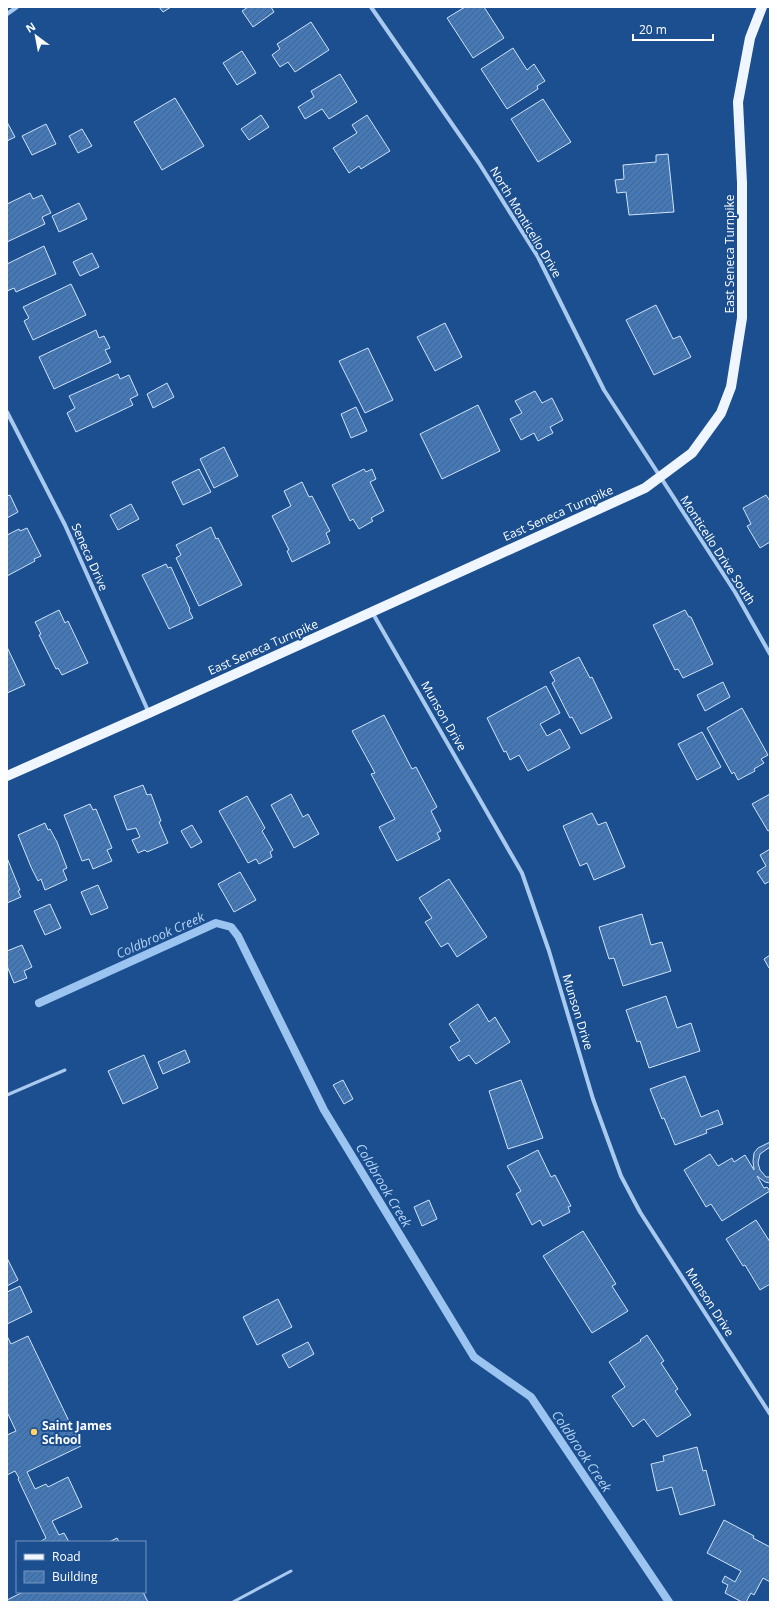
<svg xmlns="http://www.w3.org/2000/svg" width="777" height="1609" font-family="'Open Sans',sans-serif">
	<defs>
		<pattern id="building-hatch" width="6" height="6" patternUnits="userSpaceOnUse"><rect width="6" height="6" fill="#4478b7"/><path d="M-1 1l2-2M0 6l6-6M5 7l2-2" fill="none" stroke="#486282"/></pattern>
	</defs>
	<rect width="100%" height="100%" fill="#1b4f8f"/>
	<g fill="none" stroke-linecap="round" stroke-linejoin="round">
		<path stroke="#9cc4f0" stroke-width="8" d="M39,1003l177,-80 15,4 7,9 86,174 150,247 57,40 138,205"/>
	</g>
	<g fill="url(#building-hatch)" stroke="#cfe3fa">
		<path d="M159,7h12l-8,5z"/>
		<path d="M248,7h23l3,5 -21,15 -11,-16z"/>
		<path d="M465,7h19l20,31 -31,20 -26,-40z"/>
		<path d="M311,22l18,28 -34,22 -7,-10 -8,5 -8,-12 8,-6 -3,-5z"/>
		<path d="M513,48l14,22 7,-6 11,17 -8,5 1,3 -31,20 -26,-40z"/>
		<path d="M242,51l14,22 -19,12 -14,-22z"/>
		<path d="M340,74l17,28 -28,17 -7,-10 -17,10 -7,-12 16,-10 -3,-6z"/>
		<path d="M175,98l29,48 -42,24 -28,-48z"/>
		<path d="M543,99l28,43 -33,20 -27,-43z"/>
		<path d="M261,115l8,12 -20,13 -8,-11z"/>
		<path d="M367,115l23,36 -29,18 -2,-3 -10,7 -16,-25 24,-15 -5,-8z"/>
		<path d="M7,122l8,15 -8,4z"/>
		<path d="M46,124l10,20 -24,11 -10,-19z"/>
		<path d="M82,129l10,17 -14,7 -9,-17z"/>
		<path d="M668,154l6,58 -45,3 -3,-23 -9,1 -2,-13 9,-1 -1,-14 33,-3v-7z"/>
		<path d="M30,193l3,6 9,-4 9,18 -9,4 3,7 -38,18v-38z"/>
		<path d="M79,203l8,16 -28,13 -7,-16z"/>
		<path d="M44,246l12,28 -40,18 -2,-4 -7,3v-27z"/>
		<path d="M92,253l7,14 -19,9 -7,-14z"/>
		<path d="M71,284l15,31 -53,25 -9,-19 5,-3 -6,-11z"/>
		<path d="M656,305l17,34 7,-3 11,21 -37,18 -28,-55z"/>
		<path d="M445,323l17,34 -27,14 -18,-34z"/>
		<path d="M96,330l3,8 5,-2 6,12 -5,2 6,12 -57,27 -15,-32z"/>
		<path d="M368,348l25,52 -28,13 -26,-52z"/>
		<path d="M118,374l2,5 9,-4 9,20 -8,4 3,6 -57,27 -9,-19 8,-5 -6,-12z"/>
		<path d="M167,383l7,14 -21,11 -6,-14z"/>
		<path d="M535,391l7,12 10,-5 11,22 -13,7 3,6 -15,8 -4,-8 -13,7 -11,-21 12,-6 -7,-12z"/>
		<path d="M478,405l22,46 -58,28 -22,-45z"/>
		<path d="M356,407l11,24 -16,7 -10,-24z"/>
		<path d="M224,447l14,29 -24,12 -14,-29z"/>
		<path d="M199,469l12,23 -28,13 -11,-23z"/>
		<path d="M364,469l2,3 6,-3 4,10 -6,3 14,29 -13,7 2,3 -14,8 -6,-10 -3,2 -18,-36z"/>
		<path d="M302,482l7,15 3,-1 18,35 -4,2 4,10 -38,19 -5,-11 2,-1 -17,-34 19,-10 -7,-15z"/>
		<path d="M10,495l8,17 -11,6v-22z"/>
		<path d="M766,495l4,6v41l-10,6 -13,-22 4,-2 -8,-16z"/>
		<path d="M131,504l8,15 -21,11 -8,-15z"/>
		<path d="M211,527l5,12 2,-1 24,47 -43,21 -23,-48 5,-3 -5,-10z"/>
		<path d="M27,528l14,28 -7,3 1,2 -28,15v-41l12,-6 1,2z"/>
		<path d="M166,564l2,4 3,-1 19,42 -1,1 4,8 -24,11 -27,-54z"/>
		<path d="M59,610l6,13 3,-2 20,42 -26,12 -4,-7 -2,1 -17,-34 2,-1 -6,-12z"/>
		<path d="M685,610l4,7h2l22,47 -30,14 -5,-9 -3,1 -22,-45z"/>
		<path d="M7,647l18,38 -18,8z"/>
		<path d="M579,657l11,21 2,-1 20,41 -31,16 -9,-17 -2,1 -18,-35 3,-2 -5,-9z"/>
		<path d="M723,682l7,15 -25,14 -8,-16z"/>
		<path d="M546,686l14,27 -20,11 7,12 13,-7 10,19 -42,23 -9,-16 -9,5 -4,-9 -2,1 -17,-34z"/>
		<path d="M742,708l26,47 -7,4 3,4 -10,6 1,2 -17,9 -4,-8 -2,2 -25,-46z"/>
		<path d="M384,715l28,54 4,-2 21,40 -6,4 10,20 -4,2 3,6 -43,22 -18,-34 16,-8 -24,-45 4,-1 -23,-42z"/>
		<path d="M702,732l19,35 -24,13 -19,-36z"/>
		<path d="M143,785l4,10 4,-1 10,27 -2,1 9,21 -21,9 -2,-2 -7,3 -6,-13 8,-3 -4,-9 -9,2 -13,-34z"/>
		<path d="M291,794l12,23 5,-3 11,20 -25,14 -23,-43z"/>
		<path d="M770,794v36l-2,1 -16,-27z"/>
		<path d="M247,796l18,32 -3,3 11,19 -3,2 2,5 -13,7 -3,-5 -8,4 -29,-52z"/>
		<path d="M90,804l3,6 3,-1 16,39 -5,2 5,11 -19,8 -4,-10 -7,2 -18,-46z"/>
		<path d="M592,813l6,12 8,-3 19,45 -31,13 -7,-17 -7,3 -17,-40z"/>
		<path d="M45,823l3,7 2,-1 7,13 10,26 -4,2 4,10 -22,10 -4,-11 -3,2 -7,-14 -13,-32z"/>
		<path d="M192,825l10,17 -11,6 -10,-17z"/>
		<path d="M770,849v32l-5,3 -8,-12 9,-6 -6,-11z"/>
		<path d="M7,858l13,32 -2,1 3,6 -14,6z"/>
		<path d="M240,872l16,28 -22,12 -16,-28z"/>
		<path d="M449,879l38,58 -30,20 -9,-14 -7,4 -16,-25 7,-4 -13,-20z"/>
		<path d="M98,885l10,23 -17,7 -10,-23z"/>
		<path d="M50,904l11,24 -16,7 -11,-24z"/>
		<path d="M642,914l9,31 11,-3 9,29 -48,15 -9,-28 -5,1 -10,-32z"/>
		<path d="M22,945l10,22 -8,4 3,7 -13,5 -7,-17v-15z"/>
		<path d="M770,955v13h-1l-5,-9z"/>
		<path d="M666,996l11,32 14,-5 9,28 -51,17 -9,-27 -3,1 -11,-32z"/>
		<path d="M478,1004l11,18 6,-5 15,25 -34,22 -7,-9 -10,6 -9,-14 10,-6 -11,-17z"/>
		<path d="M185,1050l5,12 -27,12 -5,-12z"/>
		<path d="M144,1055l14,33 -35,16 -15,-33z"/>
		<path d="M685,1076l16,41 17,-7 5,14 -17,6 1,3 -32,12 -11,-27 -2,1 -12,-30z"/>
		<path d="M343,1080l10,19 -9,5 -11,-19z"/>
		<path d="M521,1080l22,58 -35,11 -19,-58z"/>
		<path d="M770,1142v5l-10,7 -2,9 2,7 6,7h4v6l-5,-1 -8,-6 7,12 3,-1 3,4 -48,30 -11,-17 -5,3 -22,-37 26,-16 8,12 14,-8 2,4 11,-7 9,15 -1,-9 1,-8 4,-5z"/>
		<path d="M538,1150l13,27 4,-2 16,31 -3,1 2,5 -27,14 -3,-6 -8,5 -16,-31 5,-3 -14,-25z"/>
		<path d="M429,1200l8,19 -15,7 -8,-19z"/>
		<path d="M756,1220l14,22v42l-10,6 -15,-25 -2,1 -17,-27z"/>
		<path d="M583,1231l33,53 -4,2 16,25 -36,22 -49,-77z"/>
		<path d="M7,1258l11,22 -11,6z"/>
		<path d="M20,1286l12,26 -25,12v-32z"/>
		<path d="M278,1299l14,28 -35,18 -14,-28z"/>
		<path d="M647,1335l17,26 -3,2 17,26 -3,2 16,24 -34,22 -13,-18 -11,8 -21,-31 13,-9 -16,-25 32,-21 -1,-1z"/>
		<path d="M7,1336l4,8 17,-8 53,110 -54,26 8,17 11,-5 2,3 20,-10 14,30 -30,14 7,14 5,-2 5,9h-29l6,-4 -28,-59 1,-1 -4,-7 -8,4v-40l9,-4 -9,-19z"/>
		<path d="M308,1342l6,12 -25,14 -7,-13z"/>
		<path d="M697,1447l6,24 3,-1 9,35 -35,10 -8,-28 -15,4 -6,-27 13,-3 -1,-5z"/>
		<path d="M724,1520l30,16 -1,2 17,9v35l-7,-4 -9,17 -3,-2 -5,9h-4l-17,-9 3,-8 -6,-3 3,-6 10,6 6,-11 -34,-18z"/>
		<path d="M117,1538l2,4h-10z"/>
		<path d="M23,1592h120l5,10h-141v-2z"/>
	</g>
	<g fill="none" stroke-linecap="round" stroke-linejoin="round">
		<g stroke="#a9c9ee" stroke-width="3">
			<path d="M7,1095l58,-25"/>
			<path d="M233,1602l58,-31"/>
		</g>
		<g stroke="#a9c9ee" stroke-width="4">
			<path d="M371,7l108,156 59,94 66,133 131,202 35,62"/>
			<path d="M7,14l10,-7"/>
			<path d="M7,412l58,113 84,188"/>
			<path d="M372,612l150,261 27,78 44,148 28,77 19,36 130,202"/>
		</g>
		<path stroke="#f0f6ff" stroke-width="10" d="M7,776l142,-63 496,-225 47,-35 29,-40 10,-26 11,-69v-135l-4,-81 12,-64 12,-31"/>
	</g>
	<circle fill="#ffd166" stroke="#1b4f8f" stroke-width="1.5" cx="34" cy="1432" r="4"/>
	<g text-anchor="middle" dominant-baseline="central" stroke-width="4" stroke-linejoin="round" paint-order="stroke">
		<g font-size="12" fill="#fff" stroke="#1b4f8f">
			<text transform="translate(526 222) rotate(59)">North Monticello Drive</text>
			<text transform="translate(729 254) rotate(-90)">East Seneca Turnpike</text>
			<text transform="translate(558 513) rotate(-24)">East Seneca Turnpike</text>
			<text transform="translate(718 550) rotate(57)">Monticello Drive South</text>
			<text transform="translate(90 557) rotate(66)">Seneca Drive</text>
			<text transform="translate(263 647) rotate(-24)">East Seneca Turnpike</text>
			<text transform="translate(444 716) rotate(60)">Munson Drive</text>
			<text transform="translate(578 1012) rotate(73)">Munson Drive</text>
			<text transform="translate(710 1302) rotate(57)">Munson Drive</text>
		</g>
		<g font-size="12" font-weight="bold" fill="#fff" stroke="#1b4f8f" text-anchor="start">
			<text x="42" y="1425">Saint James<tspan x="42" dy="14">School</tspan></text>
		</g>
		<g font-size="13" font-style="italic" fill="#b5d3f5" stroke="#1b4f8f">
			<text transform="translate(160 935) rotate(-24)">Coldbrook Creek</text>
			<text transform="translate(384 1185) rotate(59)">Coldbrook Creek</text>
			<text transform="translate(582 1451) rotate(56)">Coldbrook Creek</text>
		</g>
	</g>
	<rect width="777" height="1609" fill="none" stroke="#ffffff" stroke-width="16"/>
	<rect x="16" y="1541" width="130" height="52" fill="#1b4f8f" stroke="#7695bc"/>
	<rect x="24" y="1554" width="20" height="6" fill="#f0f6ff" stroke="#7695bc"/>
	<text x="52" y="1561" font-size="12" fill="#ffffff">Road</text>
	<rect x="24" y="1571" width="20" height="12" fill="url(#building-hatch)" stroke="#7695bc"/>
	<text x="52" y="1581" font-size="12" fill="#ffffff">Building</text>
	<g transform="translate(36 36) rotate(328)" stroke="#1b4f8f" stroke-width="3" paint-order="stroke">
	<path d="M0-3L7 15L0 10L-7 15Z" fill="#ffffff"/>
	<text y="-6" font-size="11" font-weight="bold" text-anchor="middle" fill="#ffffff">N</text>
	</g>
	<path d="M633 34v6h80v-6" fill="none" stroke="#ffffff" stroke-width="2"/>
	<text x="639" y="34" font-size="12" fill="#ffffff" stroke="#1b4f8f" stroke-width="3" paint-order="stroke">20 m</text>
</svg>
